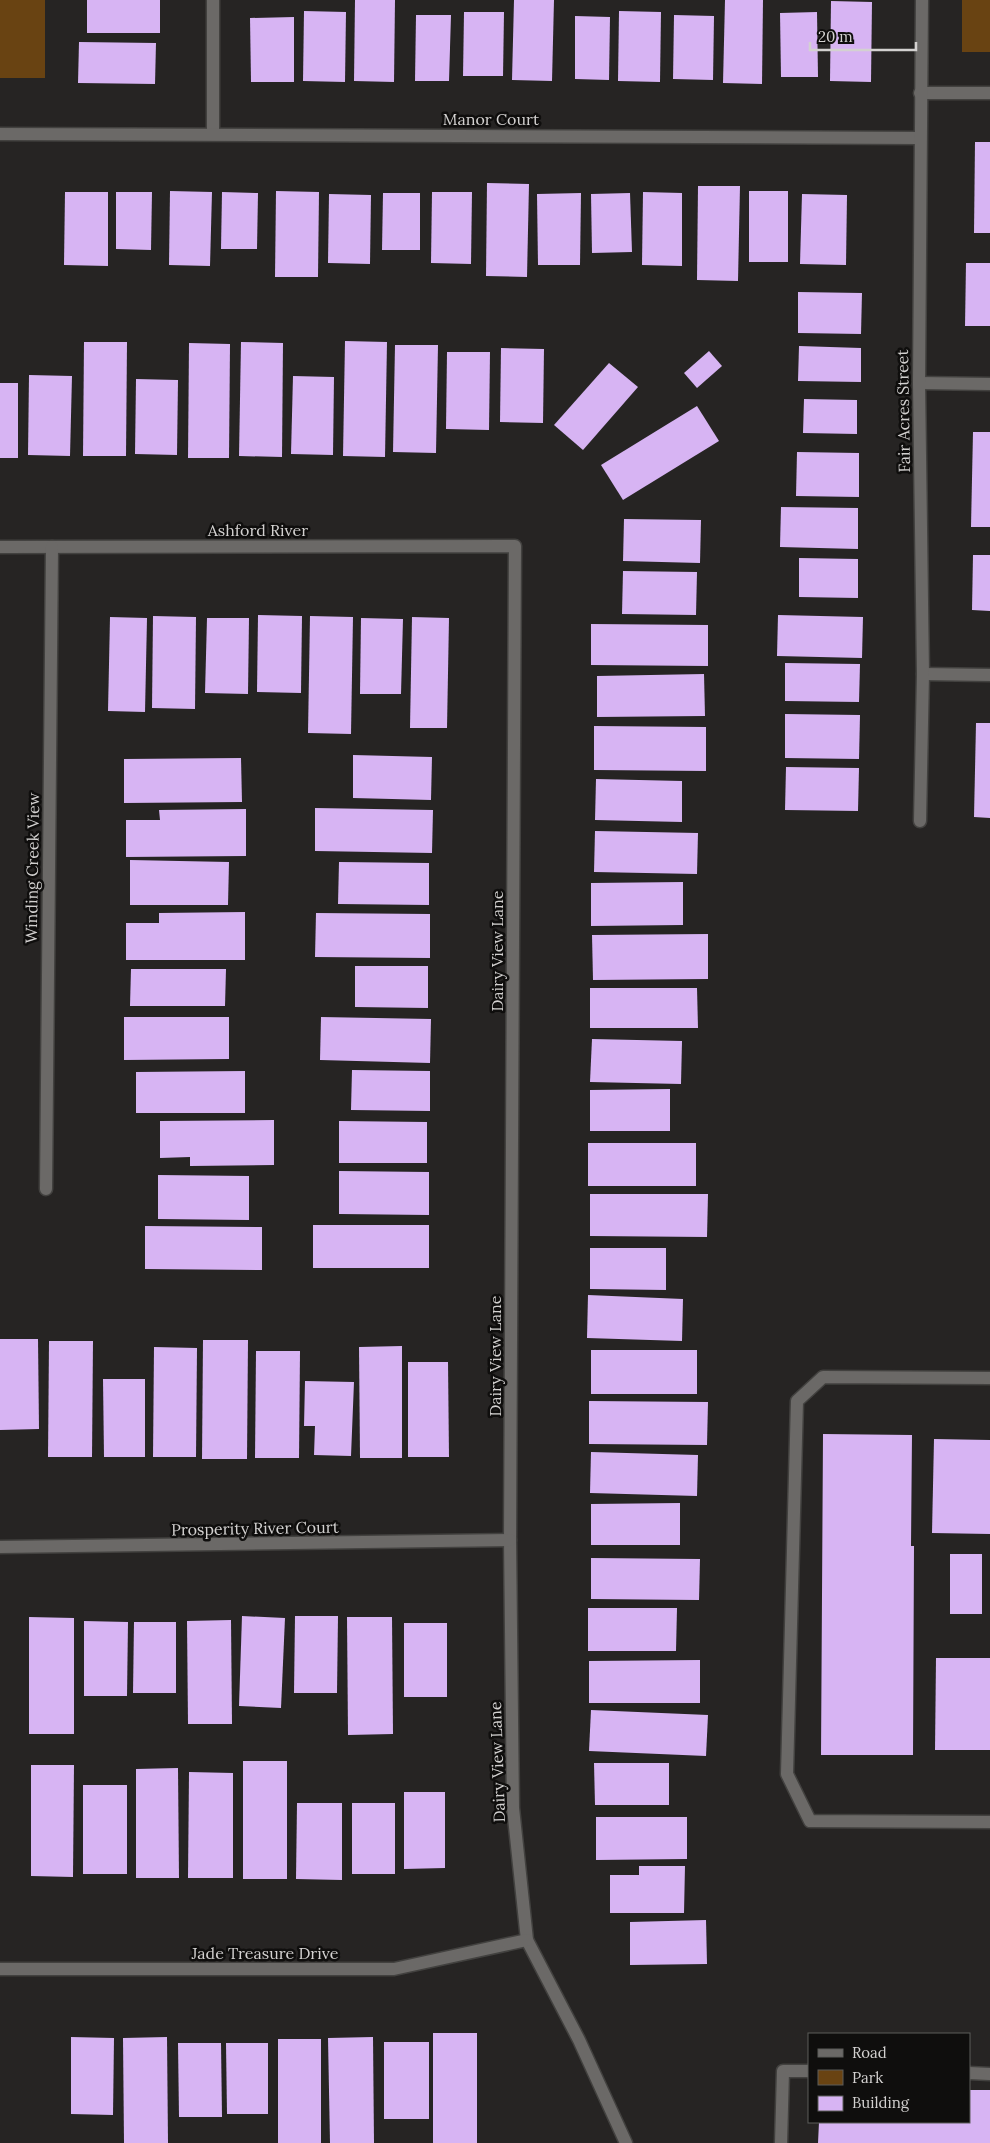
<svg xmlns="http://www.w3.org/2000/svg" width="990" height="2143" font-family="Lora,serif">
	<rect width="100%" height="100%" fill="#262423"/>
	<g fill="#694312">
		<rect x="0" y="0" width="45" height="78"/>
		<rect x="962" y="0" width="28" height="52"/>
	</g>
	<g fill="#d7b4f3">
		<rect x="87" y="0" width="73" height="33"/>
		<path d="M355,0h40l-1,82 -40,-1z"/>
		<path d="M514,0h40l-2,81 -40,-1z"/>
		<path d="M725,0h38l-1,84 -39,-1z"/>
		<path d="M831,1l41,1 -1,80 -41,-1z"/>
		<path d="M304,11l42,1 -1,70 -42,-1z"/>
		<path d="M619,11l42,1 -1,70 -42,-1z"/>
		<path d="M464,12h40l-1,64h-40z"/>
		<path d="M817,12l1,65h-37l-1,-64z"/>
		<path d="M416,15h35l-2,66h-34z"/>
		<path d="M674,15l40,1 -1,64 -40,-1z"/>
		<path d="M575,16l35,1 -1,63 -34,-1z"/>
		<path d="M294,17v65h-43l-1,-64z"/>
		<path d="M79,42l77,1 -1,41 -77,-1z"/>
		<path d="M975,142h15v91h-16z"/>
		<path d="M487,183l42,1 -2,93 -41,-1z"/>
		<path d="M698,186h42l-2,95 -41,-1z"/>
		<path d="M170,191l42,1 -2,74 -41,-1z"/>
		<path d="M276,191l43,1 -1,85h-43z"/>
		<rect x="749" y="191" width="39" height="71"/>
		<path d="M65,192h43v74l-44,-1z"/>
		<path d="M116,192h36l-1,58 -35,-1z"/>
		<path d="M222,192l36,1 -1,56h-36z"/>
		<path d="M432,192h40l-1,72 -40,-1z"/>
		<path d="M643,192l39,1v73l-40,-1z"/>
		<path d="M383,193h37v57h-38z"/>
		<path d="M581,193l-1,72h-42l-1,-71z"/>
		<path d="M630,193l2,59 -40,1 -1,-59z"/>
		<path d="M329,194l42,1 -1,69 -42,-1z"/>
		<path d="M802,194l45,1 -1,70 -46,-1z"/>
		<path d="M966,263h24v63h-25z"/>
		<path d="M798,292l64,1 -1,41 -63,-1z"/>
		<path d="M345,341l42,1 -2,115 -42,-1z"/>
		<path d="M84,342h43l-1,114h-43z"/>
		<path d="M241,342l42,1 -1,114 -43,-1z"/>
		<path d="M189,343l41,1 -1,114h-41z"/>
		<path d="M395,345h43l-2,108 -43,-1z"/>
		<path d="M799,346l62,2v34l-63,-1z"/>
		<path d="M501,348l43,1 -1,74 -43,-1z"/>
		<path d="M709,351l13,15 -25,22 -13,-15z"/>
		<path d="M447,352h43l-1,78 -43,-1z"/>
		<path d="M609,363l29,24 -55,63 -29,-25z"/>
		<path d="M29,375l43,1 -2,80 -42,-1z"/>
		<path d="M293,376l41,1 -1,78 -42,-1z"/>
		<path d="M136,379l42,1 -1,75 -42,-1z"/>
		<rect x="0" y="383" width="18" height="75"/>
		<path d="M804,399l53,1v34l-54,-1z"/>
		<path d="M697,406l22,35 -96,59 -22,-35z"/>
		<path d="M973,432h17v95h-19z"/>
		<path d="M797,452l62,1v44l-63,-1z"/>
		<path d="M781,507l77,1v41l-78,-2z"/>
		<path d="M624,519l77,1 -1,43 -77,-2z"/>
		<path d="M973,555h17v56l-18,-1z"/>
		<path d="M799,558l59,1v39l-59,-1z"/>
		<path d="M623,571l74,1 -1,43 -74,-1z"/>
		<path d="M258,615l44,1 -1,77 -44,-1z"/>
		<path d="M778,615l85,2 -1,41 -85,-2z"/>
		<path d="M153,616l43,1 -1,92 -43,-1z"/>
		<path d="M310,616l43,1 -2,117 -43,-1z"/>
		<path d="M110,617l37,1 -2,94 -37,-1z"/>
		<path d="M412,617l37,1 -2,110h-37z"/>
		<path d="M207,618h42l-1,76 -43,-1z"/>
		<path d="M361,618l42,1 -2,75h-41z"/>
		<path d="M591,624l117,1v41l-117,-1z"/>
		<path d="M785,663l75,1 -1,38 -74,-1z"/>
		<path d="M704,674l1,42 -108,1v-41z"/>
		<path d="M785,714l75,1 -1,44 -74,-1z"/>
		<path d="M976,723h14v95l-16,-1z"/>
		<path d="M594,726l112,1v44l-112,-1z"/>
		<path d="M353,755l79,2 -1,43 -78,-2z"/>
		<path d="M241,758l1,44 -118,1v-44z"/>
		<path d="M786,767l73,1 -1,43 -73,-1z"/>
		<path d="M596,779l86,2v41l-87,-2z"/>
		<path d="M315,808l118,2 -1,43 -117,-2z"/>
		<path d="M246,809v47l-120,1v-37h34l-1,-10z"/>
		<path d="M595,831l103,2 -1,41 -103,-2z"/>
		<path d="M130,860l99,2 -1,43h-98z"/>
		<path d="M339,862l90,1v42l-91,-1z"/>
		<path d="M683,882v43l-92,1v-43z"/>
		<path d="M245,912v48h-119v-37h33v-10z"/>
		<path d="M316,913l114,1v44l-115,-1z"/>
		<path d="M708,934v45l-115,1 -1,-45z"/>
		<path d="M355,966h73v42l-73,-1z"/>
		<path d="M131,969h95l-1,37h-95z"/>
		<path d="M590,988h107l1,40h-108z"/>
		<path d="M124,1017h105v42l-105,1z"/>
		<path d="M321,1017l110,2 -1,44 -110,-3z"/>
		<path d="M592,1039l90,2 -1,43 -91,-2z"/>
		<path d="M352,1070l78,1v40l-79,-1z"/>
		<path d="M245,1071v42h-109v-41z"/>
		<path d="M670,1089v42h-80v-41z"/>
		<path d="M274,1120v45l-84,1v-9l-30,1v-37z"/>
		<path d="M339,1121l88,1v41h-88z"/>
		<rect x="588" y="1143" width="108" height="43"/>
		<path d="M339,1171l90,1v43l-90,-1z"/>
		<path d="M158,1175l91,1v44l-91,-1z"/>
		<path d="M590,1194h118l-1,43 -117,-1z"/>
		<rect x="313" y="1225" width="116" height="43"/>
		<path d="M145,1226l117,1v43l-117,-1z"/>
		<path d="M590,1248h76v42l-76,-1z"/>
		<path d="M588,1295l95,4 -1,42 -95,-3z"/>
		<path d="M0,1339h38l1,90 -39,1z"/>
		<path d="M203,1340h45l-1,119h-45z"/>
		<path d="M49,1341h44l-1,116h-44z"/>
		<path d="M402,1346v112h-42l-1,-111z"/>
		<path d="M154,1347l43,1 -1,109h-43z"/>
		<rect x="591" y="1350" width="106" height="44"/>
		<path d="M256,1351h44l-1,107h-44z"/>
		<path d="M408,1362h40l1,95h-41z"/>
		<path d="M103,1379h42v78h-41z"/>
		<path d="M305,1381l49,1 -3,74 -37,-1 1,-29h-11z"/>
		<path d="M589,1401l119,1 -1,43 -118,-1z"/>
		<path d="M823,1434l89,1 -1,111h3l-1,209h-92z"/>
		<path d="M934,1439l56,1v94l-58,-1z"/>
		<path d="M591,1452l107,3 -1,41 -107,-3z"/>
		<path d="M680,1503v42h-89v-41z"/>
		<rect x="950" y="1554" width="32" height="60"/>
		<path d="M591,1558l109,1 -1,41 -108,-1z"/>
		<path d="M588,1608h89l-1,43h-88z"/>
		<path d="M242,1616l43,2 -4,90 -42,-2z"/>
		<path d="M295,1616h43l-1,77h-43z"/>
		<path d="M29,1617l45,1v116h-45z"/>
		<path d="M347,1617h45l1,117 -45,1z"/>
		<path d="M231,1620l1,104h-44l-1,-103z"/>
		<path d="M84,1621l44,1 -1,74h-43z"/>
		<path d="M134,1622h42v71h-43z"/>
		<rect x="404" y="1623" width="43" height="74"/>
		<path d="M936,1658h54v92h-55z"/>
		<path d="M700,1660v43h-111v-42z"/>
		<path d="M591,1710l117,5 -2,41 -117,-5z"/>
		<rect x="243" y="1761" width="44" height="118"/>
		<path d="M594,1763h75v42h-74z"/>
		<path d="M31,1765h43l-1,112 -42,-1z"/>
		<path d="M178,1768l1,110h-43v-109z"/>
		<path d="M189,1772l44,1v105h-45z"/>
		<rect x="83" y="1785" width="44" height="89"/>
		<path d="M404,1792h41v76l-41,1z"/>
		<path d="M297,1803h45v77l-46,-1z"/>
		<rect x="352" y="1803" width="43" height="71"/>
		<path d="M596,1817h91v42l-91,1z"/>
		<path d="M639,1866h46l-1,47h-74v-38h29z"/>
		<path d="M706,1920l1,44 -77,1v-43z"/>
		<rect x="433" y="2033" width="44" height="110"/>
		<path d="M71,2037l43,1 -1,77 -42,-1z"/>
		<path d="M167,2037l1,106h-44l-1,-105z"/>
		<path d="M373,2037l1,106h-44l-2,-105z"/>
		<rect x="278" y="2039" width="43" height="104"/>
		<rect x="384" y="2042" width="45" height="77"/>
		<path d="M178,2043h43l1,74h-43z"/>
		<path d="M226,2043h42v71h-41z"/>
		<path d="M969,2090h21v53h-172l1,-21h150z"/>
	</g>
	<g fill="none" stroke-linecap="round" stroke-linejoin="round">
		<defs>
			<g id="minor">
				<path d="M213,0v134"/>
				<path d="M920,93h70"/>
				<path d="M0,134l920,4"/>
				<path d="M919,383l71,1"/>
				<path d="M0,547l515,-1 -5,994 3,268 14,132 52,100 47,103"/>
				<path d="M923,674l67,1"/>
				<path d="M920,821l3,-147 -4,-291 3,-383"/>
				<path d="M46,1189l6,-642"/>
				<path d="M990,1378l-167,-1 -26,24 -10,373 23,47 180,1"/>
				<path d="M0,1547l510,-7"/>
				<path d="M0,1969h394l133,-29"/>
				<path d="M969,2073l21,1"/>
				<path d="M781,2143l2,-72h26"/>
			</g>
		</defs>
		<use href="#minor" stroke="#42413f" stroke-width="15"/>
		<use href="#minor" stroke="#6b6967" stroke-width="12"/>
	</g>
	<g text-anchor="middle" dominant-baseline="central" stroke-width="5" stroke-linejoin="round" paint-order="stroke">
		<g font-size="16" fill="#d3d1d0" stroke="#0f0e0d">
			<text x="491" y="119">Manor Court</text>
			<text transform="translate(903 411) rotate(-91)">Fair Acres Street</text>
			<text x="258" y="530">Ashford River</text>
			<text transform="translate(32 868) rotate(-89)">Winding Creek View</text>
			<text transform="translate(497 951) rotate(-90)">Dairy View Lane</text>
			<text transform="translate(495 1356) rotate(-90)">Dairy View Lane</text>
			<text transform="translate(255 1528) rotate(-1)">Prosperity River Court</text>
			<text transform="translate(497 1762) rotate(-92)">Dairy View Lane</text>
			<text x="265" y="1953">Jade Treasure Drive</text>
		</g>
	</g>
	<rect x="808" y="2033" width="162" height="90" fill="#0f0e0d" stroke="#5d5c5b"/>
	<rect x="818" y="2049" width="25" height="8" fill="#6b6967" stroke="#5d5c5b"/>
	<text x="852" y="2058" font-size="15" fill="#d3d1d0">Road</text>
	<rect x="818" y="2070" width="25" height="15" fill="#694312" stroke="#5d5c5b"/>
	<text x="852" y="2083" font-size="15" fill="#d3d1d0">Park</text>
	<rect x="818" y="2096" width="25" height="15" fill="#d7b4f3" stroke="#5d5c5b"/>
	<text x="852" y="2108" font-size="15" fill="#d3d1d0">Building</text>
	<path d="M810 42v8h106v-8" fill="none" stroke="#d3d1d0" stroke-width="2.5"/>
	<text x="818" y="42" font-size="15" fill="#d3d1d0" stroke="#0f0e0d" stroke-width="4" paint-order="stroke">20 m</text>
</svg>
